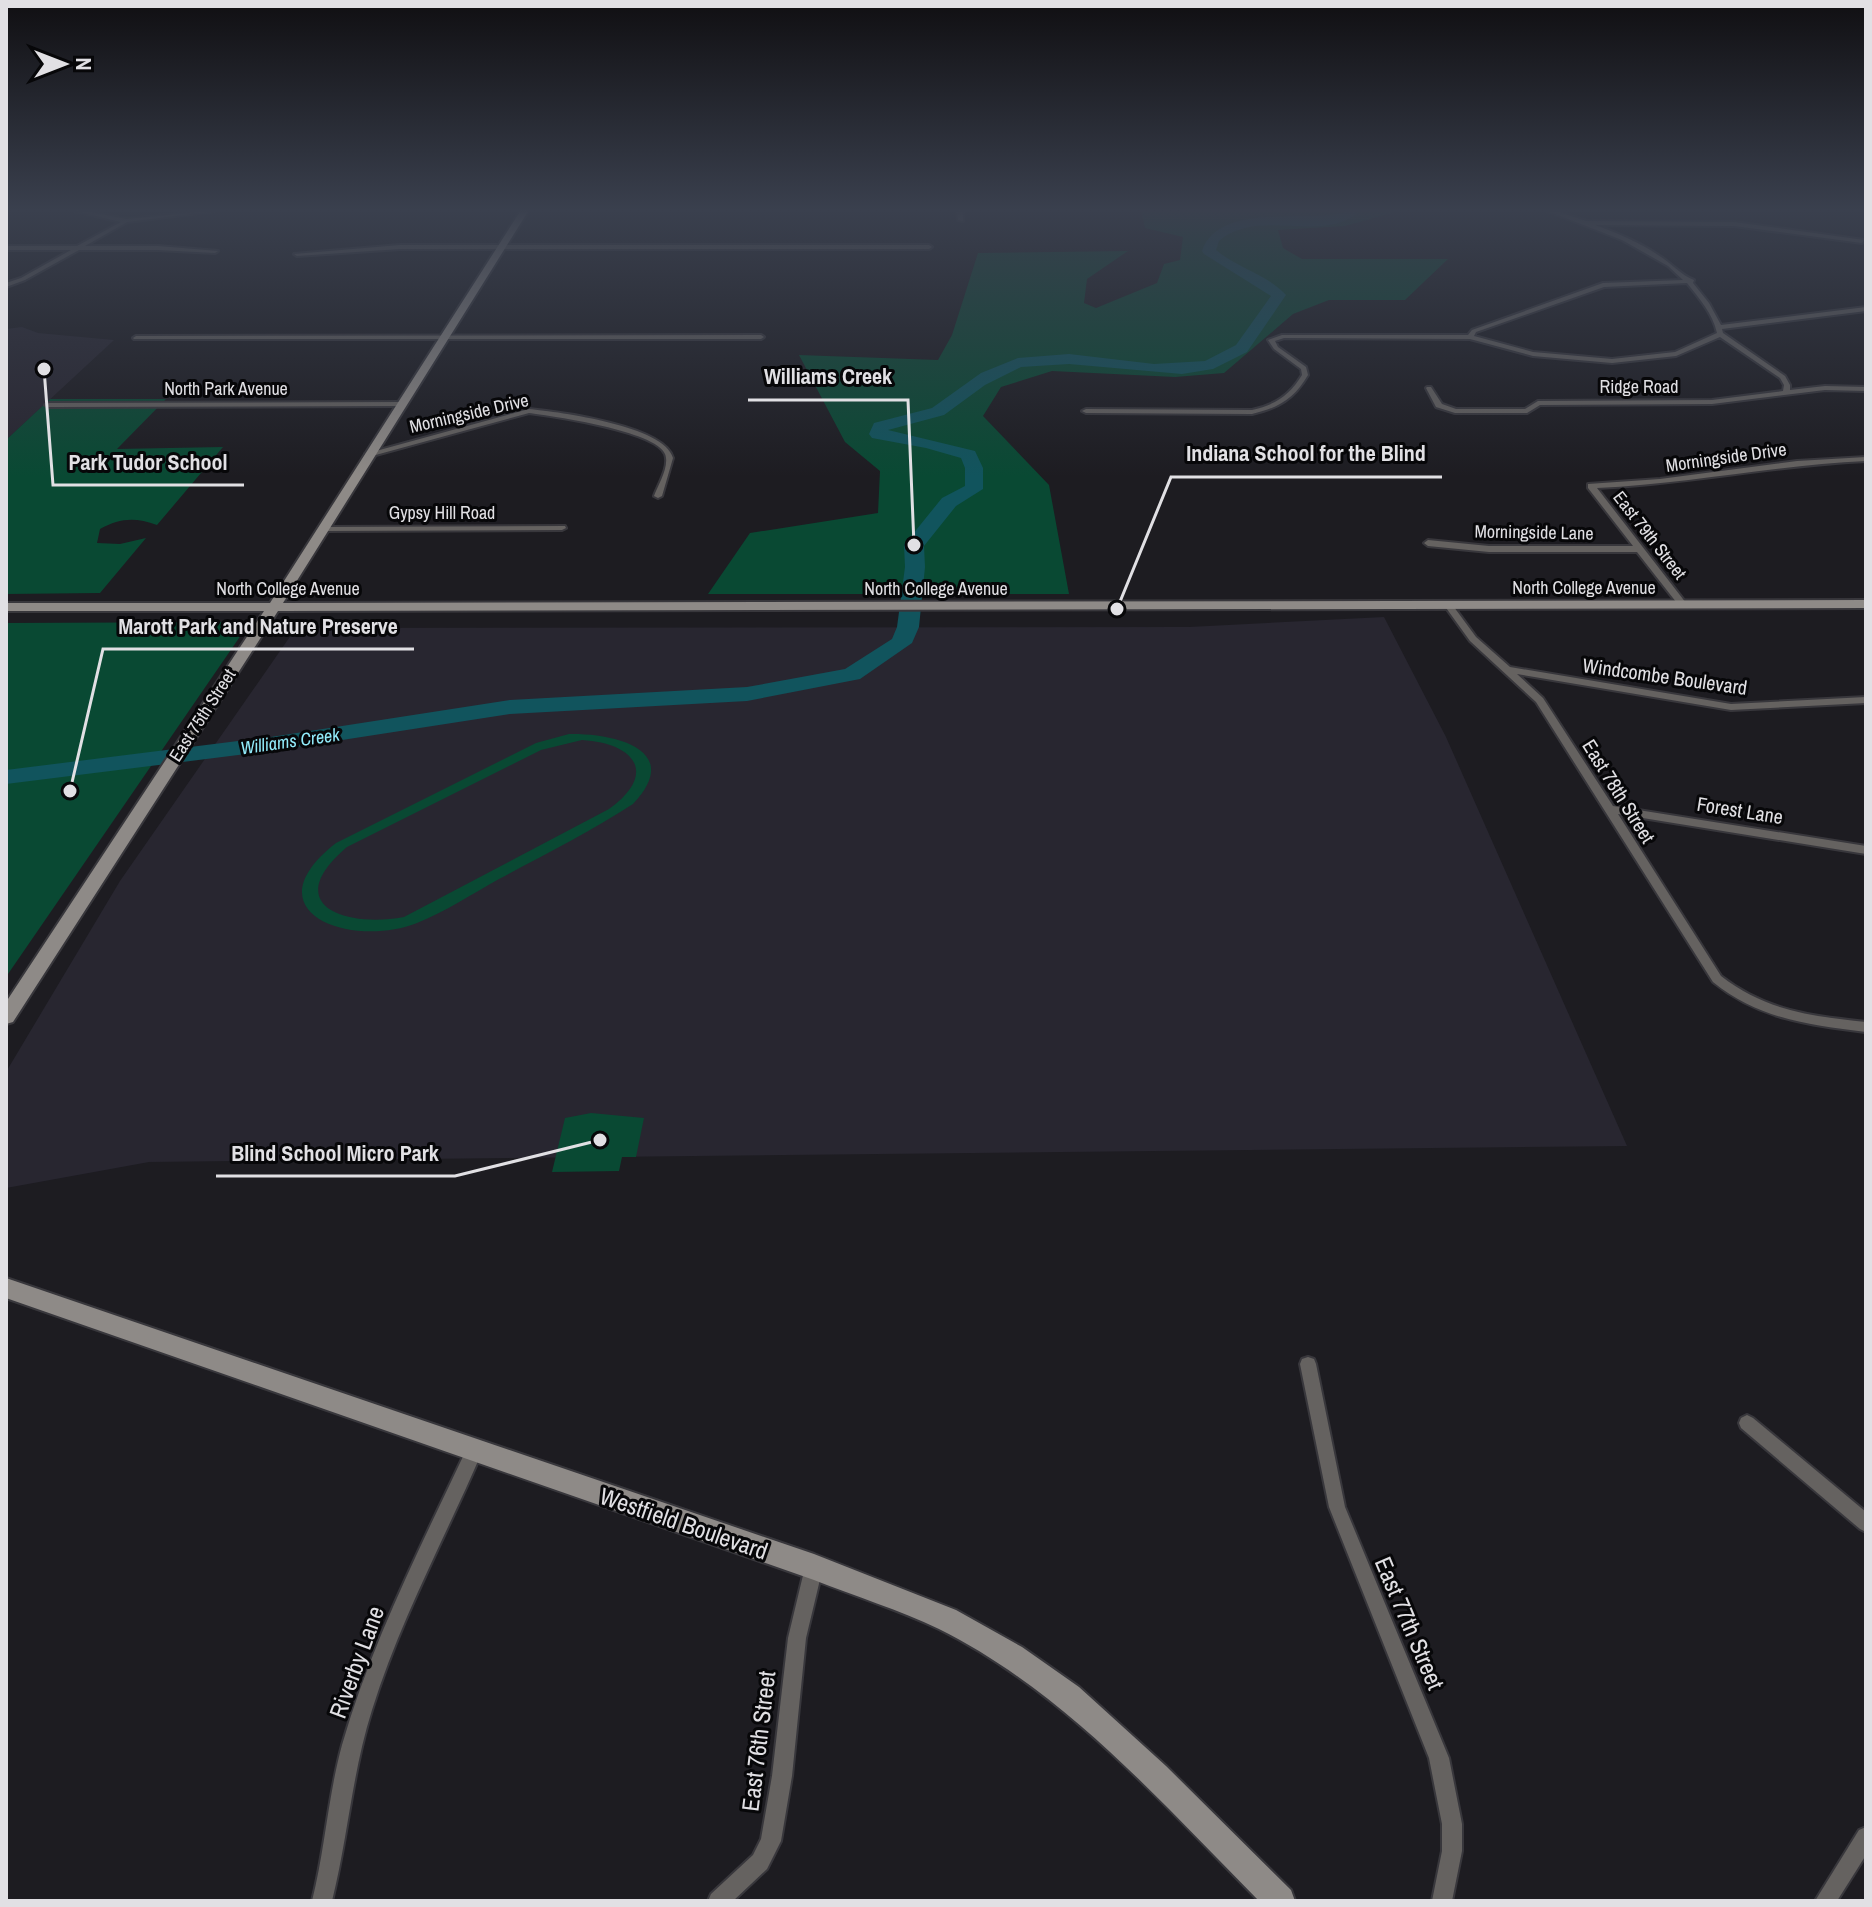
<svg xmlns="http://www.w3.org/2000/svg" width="1872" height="1907" font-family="'Archivo Narrow',sans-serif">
	<rect width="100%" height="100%" fill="#1d1c21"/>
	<g fill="#282630">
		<path d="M22,327l16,6 76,7 -108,100v-111z"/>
		<path d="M1384,617l62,120 181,409 -1478,16 -143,26v-116l114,-191 176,-253 893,-1z"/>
	</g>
	<g fill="#094933" fill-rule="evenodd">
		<path d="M1403,210l-58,16 -67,4 5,18 19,11h146l-43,41h-76l-36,14 -69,59 -49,4 -123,-6 -51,16 -18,29 66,69 20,109h-361l42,-61 128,-20 2,-42 -35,-29 -46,-87 139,5 14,-25 26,-82 150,-2 -41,28 -3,24 12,5 61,-25 7,-19 16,-4 3,-23 -38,-9 -4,-17z"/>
		<path d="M50,399h116l-49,50 106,-2 -66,78c-22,-8 -37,-7 -57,4l-3,14 23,1 26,-6 -46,55 -94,1v-154z"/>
		<path d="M250,622l-242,352 -2,3v-354z"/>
		<path d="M569,734c44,-1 116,15 64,70 -43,28 -89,51 -134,75 -27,15 -54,33 -82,44 -66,26 -169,-11 -81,-80l200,-100zM582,740c52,3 77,33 27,69l-205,108c-59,11 -125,-12 -57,-70l194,-97z"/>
		<path d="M591,1113l53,5 -8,39h-14l-3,14 -67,1 13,-54z"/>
	</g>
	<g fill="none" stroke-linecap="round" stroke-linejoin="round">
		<path fill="#11545d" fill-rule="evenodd" d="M1344,210h12l-1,5c-38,27 -98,-7 -136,26l-3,9c21,18 51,24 70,45l-39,57 -34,17 -31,5 -113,-10 -48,3 -36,18 -41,30 -56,15 87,21 8,17v21l-27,17 -32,40 1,21 -6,60 -7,16 -52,36 -113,22 -237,13 -239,37 -265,33v-14l265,-33 239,-37 237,-13 98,-18 47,-30 5,-12 8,-60 -1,-22 38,-47 23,-12v-18l-4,-10 -35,-10 -54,-10 -3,-4 5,-11 58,-15 49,-35 37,-15 51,-4 85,10 51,-3 31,-16 35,-49 -67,-42 -2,-3c16,-48 101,-29 141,-38z"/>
		<defs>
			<g id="street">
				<path d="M71,210h10l45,9 96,-9 -95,12 -42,24h73l60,5 -3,2 -57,-3h-79l-54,30 -19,7v-4l15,-5 50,-28h-65v-4h71l44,-24z"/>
				<path d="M957,210h6v11l-5,-1z"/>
				<path d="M1545,210h8l33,11 148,1 130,18 -2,3 -128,-17 -139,-1c22,8 44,17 63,30 12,7 24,21 36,25l-1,3 16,20 12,22 145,-18v4l-144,18 1,4 62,43 5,9v5l35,-4 41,1v4l-41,-1 -113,14 -172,1 -13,8h-72l-19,-6 -10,-19 1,-1h4l11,17 14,5h69l13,-8 174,-1 71,-9 1,-6 -4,-7 -60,-41 -44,19 -64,7 -79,-7 -63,-17 -186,-1 -9,3 3,6 28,20 2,8c-14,24 -30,33 -56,39l-166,-1 -4,-2 4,-2 166,1c23,-5 38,-15 50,-35l-1,-6 -27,-20 -6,-9 14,-5h186l4,-5 131,-47 80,-3 -15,-14 -46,-26zM1687,283c12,15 26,31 30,50l-42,19 -63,7 -79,-7 -59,-16 2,-4 128,-45z"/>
				<path d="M400,245h529l3,2 -3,2h-529l-103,7 -3,-2z"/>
				<path d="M136,336l625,-1 3,2 -3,2h-627l-1,-1z"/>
				<path d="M405,402v4h-3l-353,1 -4,-2 4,-2z"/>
				<path d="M529,409c31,3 136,17 144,49l-11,38 -4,2 -4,-2c4,-11 16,-30 11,-42 -9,-23 -112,-38 -136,-41l-157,43 -7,-2z"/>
				<path d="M1866,457v4c-90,4 -179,23 -269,27l89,115v4h-6l-43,-55h-148l-61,-6 -4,-3 4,-3 61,6h144l-45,-58v-4l72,-5 137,-18z"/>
				<path d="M565,526l1,2 -4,2 -240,1 -4,-2 4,-2z"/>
				<path d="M1448,602l3,1 25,34 34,30 221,37 135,-7v6l-135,7 -214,-36 26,24 70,108 253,40v8l-248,-40 103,162c45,35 90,40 145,46v10c-57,-7 -107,-13 -153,-50l-177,-280 -66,-61 -26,-36z"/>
				<path d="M1308,1357l6,2 2,5 29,143 104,251 13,66v27l-10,50h-20l10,-50v-27l-13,-66 -100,-251 -29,-143 2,-5z"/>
				<path d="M1747,1415l6,3 113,94v20l-6,-3 -119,-101 -2,-5 2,-5z"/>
				<path d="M474,1444l6,2 2,6c-37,86 -82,168 -110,258 -20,63 -24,127 -40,191h-20c13,-51 16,-105 30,-156 30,-104 80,-201 126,-299z"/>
				<path d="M814,1558l6,3 3,6 -17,71 -14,138 -11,65 -14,28 -34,32h-25l3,-7 42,-39 8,-16 11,-63 16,-138 17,-71 3,-6z"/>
				<path d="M1866,1827v28l-29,46h-22l44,-71z"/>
			</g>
			<g id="secondary">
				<path d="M521,210h8l-246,393 1583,-3v8l-1588,3 -265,411 -7,2v-22l258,-391h-258v-8h264z"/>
				<path d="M6,1278l808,276 142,56 66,37 57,40 87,79 125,124 4,11h-36c-98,-99 -194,-209 -320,-272 -40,-19 -84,-33 -125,-49l-808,-282z"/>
			</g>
		</defs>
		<use href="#street" stroke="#38373c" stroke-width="4"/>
		<use href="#secondary" stroke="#38373c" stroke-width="4"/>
		<use href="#street" fill="#656260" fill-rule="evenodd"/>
		<use href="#secondary" fill="#8e8a87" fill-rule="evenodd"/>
	</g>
	<linearGradient id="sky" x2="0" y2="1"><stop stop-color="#100f12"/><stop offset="0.44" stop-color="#3a404e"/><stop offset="1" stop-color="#3a404e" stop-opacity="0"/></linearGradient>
	<rect width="1872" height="477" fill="url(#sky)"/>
	<g text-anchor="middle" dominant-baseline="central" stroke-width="6" stroke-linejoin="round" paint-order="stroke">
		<g font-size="18" fill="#e1e0e4" stroke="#070709">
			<text x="1639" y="386">Ridge Road</text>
			<text x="226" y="388">North Park Avenue</text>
			<text transform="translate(469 413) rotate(-13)">Morningside Drive</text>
			<text transform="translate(1726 457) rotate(-8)">Morningside Drive</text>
			<text x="442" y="512">Gypsy Hill Road</text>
			<text transform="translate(1534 532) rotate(1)">Morningside Lane</text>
			<text transform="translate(1650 535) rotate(52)">East 79th Street</text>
			<text x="1584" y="587">North College Avenue</text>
			<text x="288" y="588">North College Avenue</text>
			<text x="936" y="588">North College Avenue</text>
			<text transform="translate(202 715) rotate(-57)">East 75th Street</text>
		</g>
		<g font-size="18" font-style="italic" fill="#92ecfb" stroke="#070709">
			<text transform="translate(290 741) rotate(-8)">Williams Creek</text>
		</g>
		<g font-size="20" fill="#e1e0e4" stroke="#070709">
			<text transform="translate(1665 676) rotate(8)">Windcombe Boulevard</text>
			<text transform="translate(1619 791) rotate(58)">East 78th Street</text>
			<text transform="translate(1740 810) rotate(9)">Forest Lane</text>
		</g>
		<g font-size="24" fill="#e1e0e4" stroke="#070709">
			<text transform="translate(684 1523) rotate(19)">Westfield Boulevard</text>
			<text transform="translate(1410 1623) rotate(67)">East 77th Street</text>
			<text transform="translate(356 1662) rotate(-70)">Riverby Lane</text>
			<text transform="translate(758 1741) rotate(-83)">East 76th Street</text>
		</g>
	</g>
	<path fill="none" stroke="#e1e0e4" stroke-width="3" d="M914 545L908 400H748M1117 609L1171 477H1442M44 369L53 485H244M70 791L103 649H414M600 1140L455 1176H216"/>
	<g fill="#e1e0e4" stroke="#070709" stroke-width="3">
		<circle cx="914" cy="545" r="8"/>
		<circle cx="1117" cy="609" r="8"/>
		<circle cx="44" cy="369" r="8"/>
		<circle cx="70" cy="791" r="8"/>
		<circle cx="600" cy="1140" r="8"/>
	</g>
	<g font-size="22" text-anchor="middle" font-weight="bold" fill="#e1e0e4" stroke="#070709" stroke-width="6" stroke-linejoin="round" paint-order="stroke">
		<text x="828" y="384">Williams Creek</text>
		<text x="1306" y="461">Indiana School for the Blind</text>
		<text x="148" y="470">Park Tudor School</text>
		<text x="258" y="634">Marott Park and Nature Preserve</text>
		<text x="335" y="1161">Blind School Micro Park</text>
	</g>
	<rect width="1872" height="1907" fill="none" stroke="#e1e0e4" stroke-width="16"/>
	<g transform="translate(64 64) rotate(90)" stroke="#070709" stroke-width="6" paint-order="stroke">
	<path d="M0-6L14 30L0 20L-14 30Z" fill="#e1e0e4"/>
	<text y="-12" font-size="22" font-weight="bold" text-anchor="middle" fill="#e1e0e4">N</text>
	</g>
</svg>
